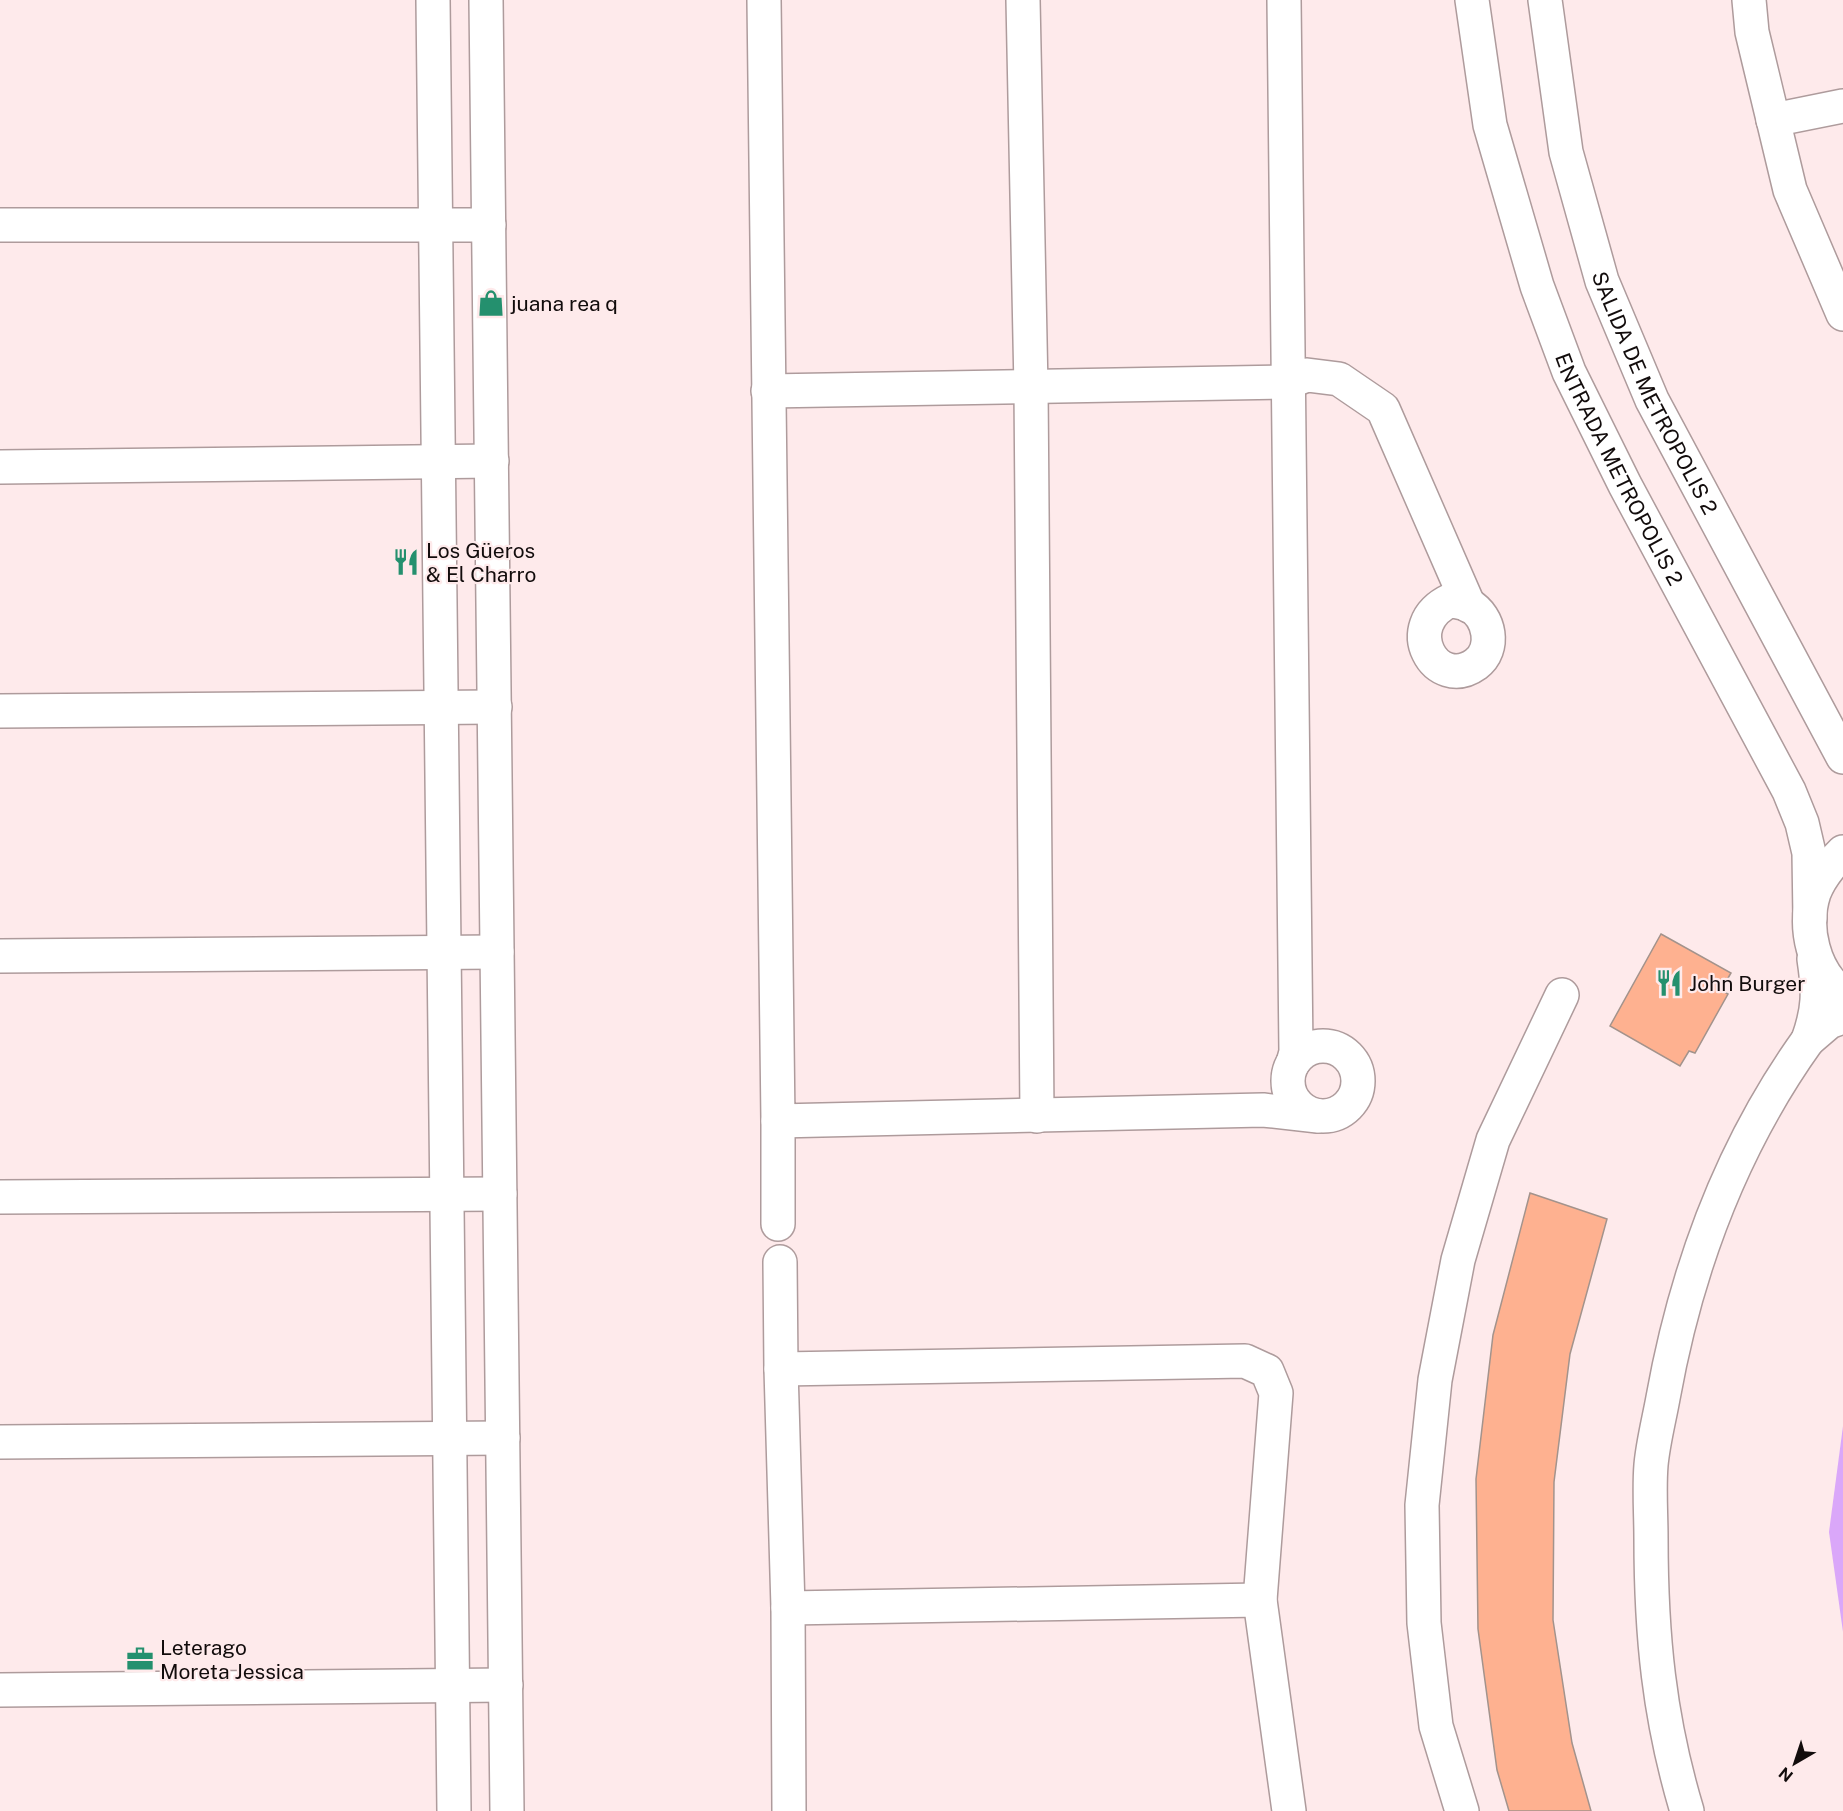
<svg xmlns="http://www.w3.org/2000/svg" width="1843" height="1811" font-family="'Public Sans',sans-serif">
	<rect width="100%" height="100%" fill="#feeaeb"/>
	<path fill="#daa7f9" d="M1843,1426v206l-14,-100z"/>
	<g fill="#feb190" stroke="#a3938c" stroke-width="1.5">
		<path d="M1661,934l70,39 -10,17 7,4 -33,59 -6,-2 -9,15 -70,-40z"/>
		<path d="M1530,1193l77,26 -37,135 -16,128 -1,138 19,123 19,68h-82l-12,-41 -19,-141 -2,-150 17,-144z"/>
	</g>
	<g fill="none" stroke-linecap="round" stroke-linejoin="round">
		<defs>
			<g id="minor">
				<path d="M433,0l21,1811"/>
				<path d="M486,0l21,1811"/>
				<path d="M764,0l14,1121 485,-11 55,6"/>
				<path d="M1023,0l8,388 6,728"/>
				<path d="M1284,0l12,1052 -3,11"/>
				<path id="s1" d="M1472,0l18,125 47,161 32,86 56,113 164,306 13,32 7,30 1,66"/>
				<path id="s2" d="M1545,0l21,152 36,129 50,119 191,357"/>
				<path d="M1749,0l3,32 38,158 53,124"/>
				<path d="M1773,120l70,-14"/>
				<path d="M0,225h489"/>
				<path d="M768,391l520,-9 19,-7 32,4 44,30 86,197"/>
				<path d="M0,467l492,-6"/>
				<path d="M1451,600c5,2 13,3 18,5 21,12 27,44 7,59 -40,29 -79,-39 -25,-64z"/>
				<path d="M0,711l495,-4"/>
				<path d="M1843,852c-12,12 -23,25 -29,41 -11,34 -1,79 29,101"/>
				<path d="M0,956l497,-4"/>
				<path d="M1814,959c5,33 5,50 -6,81l21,-18 14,-5"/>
				<circle cx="1323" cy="1081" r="35"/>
				<path d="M0,1197l500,-3"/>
				<path d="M778,1224v-103"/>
				<path d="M780,1262l1,107"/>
				<path d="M0,1442l503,-4"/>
				<path d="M788,1608l472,-8"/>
				<path d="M0,1690l506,-5"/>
				<path d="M789,1811l-1,-203 -7,-239 464,-8 22,10 9,22 -16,207 29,211"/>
				<path d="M1462,1811l-26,-85 -12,-103 -2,-118 13,-125 23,-120 35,-120 69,-145"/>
				<path d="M1687,1811c-28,-93 -36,-176 -36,-273 0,-24 -2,-49 0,-73 2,-22 8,-45 12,-67 23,-128 69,-252 145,-358"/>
			</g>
		</defs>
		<use href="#minor" stroke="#ae9b9c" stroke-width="36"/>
		<use href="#minor" stroke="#fff" stroke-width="33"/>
	</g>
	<defs>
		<symbol id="shop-bare" viewBox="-9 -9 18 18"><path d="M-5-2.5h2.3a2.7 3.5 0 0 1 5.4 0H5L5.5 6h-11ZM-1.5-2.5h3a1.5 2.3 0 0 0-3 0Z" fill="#24906e" stroke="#feeaeb" stroke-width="2.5" paint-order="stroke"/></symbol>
		<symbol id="restaurant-bare" viewBox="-9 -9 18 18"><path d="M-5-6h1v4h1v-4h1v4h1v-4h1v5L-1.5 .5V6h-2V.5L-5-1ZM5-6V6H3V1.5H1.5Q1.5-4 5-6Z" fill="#24906e" stroke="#feeaeb" stroke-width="2.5" paint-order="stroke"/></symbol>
		<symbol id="office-bare" viewBox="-9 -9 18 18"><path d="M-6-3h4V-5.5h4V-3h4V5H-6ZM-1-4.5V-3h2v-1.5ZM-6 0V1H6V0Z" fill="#24906e" stroke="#feeaeb" stroke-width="2.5" paint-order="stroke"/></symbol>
	</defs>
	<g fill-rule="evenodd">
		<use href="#shop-bare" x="472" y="284" width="38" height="38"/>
		<use href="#restaurant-bare" x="387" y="543" width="38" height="38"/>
		<use href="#restaurant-bare" x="1650" y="964" width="38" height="38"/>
		<use href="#office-bare" x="121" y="1640" width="38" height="38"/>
	</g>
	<g text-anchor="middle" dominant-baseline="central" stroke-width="4.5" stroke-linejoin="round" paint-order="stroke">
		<g font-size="21" fill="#120c0c" stroke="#feeaeb" text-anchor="start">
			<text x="511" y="303">juana rea q</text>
			<text x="426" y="550">Los Güeros<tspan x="426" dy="24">&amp; El Charro</tspan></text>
			<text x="1689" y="983">John Burger</text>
			<text x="160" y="1647">Leterago<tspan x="160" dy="24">Moreta Jessica</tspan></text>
		</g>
		<g font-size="21" fill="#120c0c" stroke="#feeaeb">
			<text stroke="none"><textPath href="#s2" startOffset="411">SALIDA DE METROPOLIS 2</textPath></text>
			<text stroke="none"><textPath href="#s1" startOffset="495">ENTRADA METROPOLIS 2</textPath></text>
		</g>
	</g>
	<g transform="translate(1795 1763) rotate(219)" stroke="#feeaeb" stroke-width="4.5" paint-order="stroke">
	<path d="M0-4.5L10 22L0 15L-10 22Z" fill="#120c0c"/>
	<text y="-9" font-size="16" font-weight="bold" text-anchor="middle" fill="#120c0c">N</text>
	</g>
</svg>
